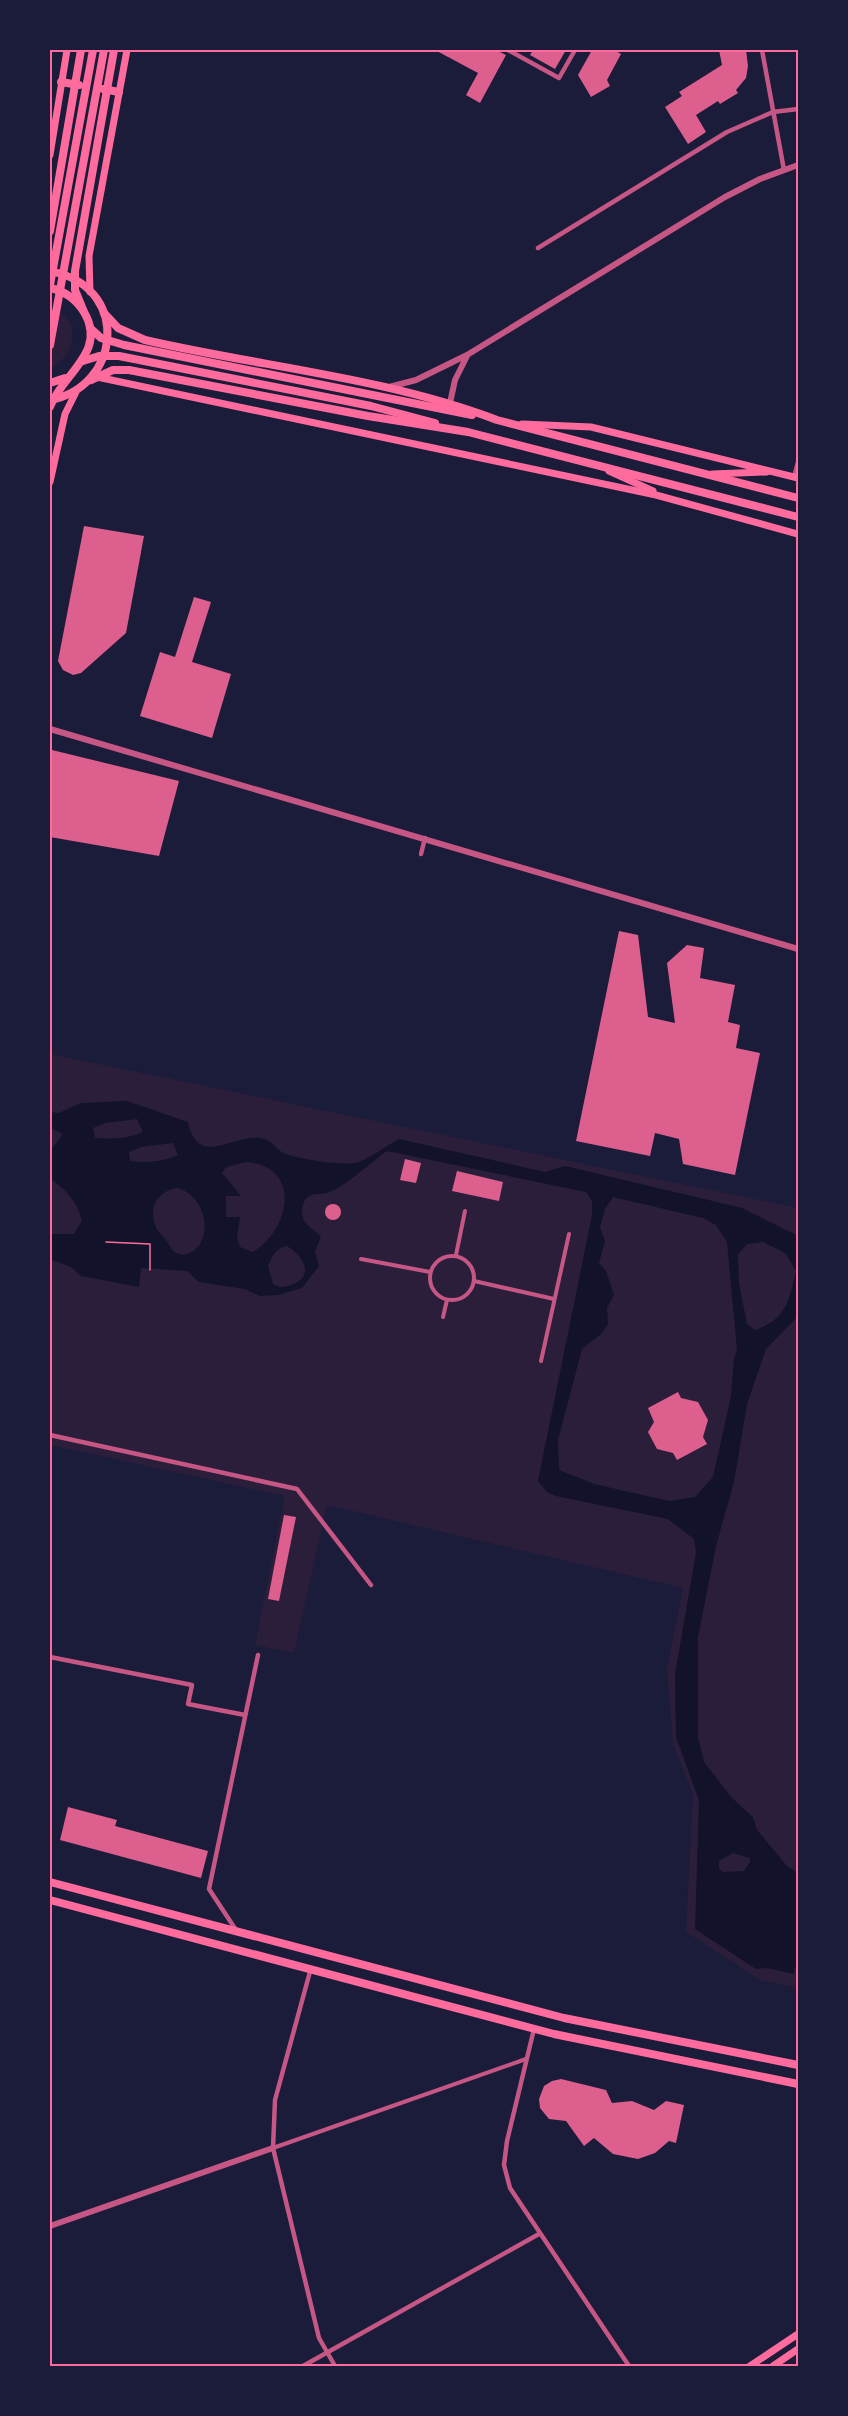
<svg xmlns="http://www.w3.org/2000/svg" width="848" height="2416" font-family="'Exo 2',sans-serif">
	<rect width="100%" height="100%" fill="#1b1b3a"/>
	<g fill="#2a1e3b">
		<path d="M50,308c32,8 27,49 0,60z"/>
		<path d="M50,1054l748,154v780l-38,-8 -74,-48 7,-138 -20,-50 -6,-76 16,-80 -356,-83 -33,148 -39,-8 30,-149 -235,-51z"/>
	</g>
	<path fill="#12122b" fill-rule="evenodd" d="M127,1101l61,21c10,47 44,12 71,16 15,2 16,12 27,16 15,5 59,13 73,8 14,-6 27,-16 40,-23l146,33 20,-6 177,42 56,28v80l-32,33 -19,55 -13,78 -18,64 -18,91v101l6,24 28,36 21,19 4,13 30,36 11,7v85l-4,16 -27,-6 -11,1 -61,-40 4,-129 -23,-63 -1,-63 21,-121 -2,-14 -26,-20 -112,-23 -9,-4 -9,-11 54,-266v-14l-6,-9 -199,-41c-19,13 -36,31 -57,41 -8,4 -19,-1 -25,8 -3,5 -4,13 -2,18 2,8 13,12 18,19l-6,14 4,15 -17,22 -24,7 -18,1 -15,-7 -46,-7 -12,-11 -46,-3 -2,19 -58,-11 -10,-9 -21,-8v-25h24l8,-13c-5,-20 -16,-31 -32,-43v-27l13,-17 -13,-6v-16l9,1 22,-10zM137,1119l6,13c-16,7 -31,7 -48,6l-2,-10 12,-5zM173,1143l5,12c-16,7 -31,8 -48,6l-1,-9 12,-5zM245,1162c57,3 46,67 8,90l-13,-5 -3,-9 3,-21h-14v-21h15l-19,-23 4,-6zM178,1188c33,10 36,62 5,67 -11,-2 -11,-6 -17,-15 -4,-5 -9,-8 -11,-15 -7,-20 5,-35 23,-37zM613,1197l90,21 13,7 11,17 10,108 -3,9 -3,37 -18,81 -18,20 -26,4 -75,-17 -35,-14 -1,-30 24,-91 19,-15 7,-10 -1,-16 7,-13 -8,-24 -7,-8 6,-22 -5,-14 5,-18zM763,1242l22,11 11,18c-7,29 -9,48 -41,59l-8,-6 -8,-41 -1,-29 9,-10zM287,1246c24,14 26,39 -7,41l-7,-3 -5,-18c4,-10 8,-18 19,-20zM733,1853l17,5v4l-6,9 -21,1 -4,-4v-7z"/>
	<g fill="#dd5f8e">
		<path d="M435,50h61l10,5 -26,48 -14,-8 12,-22z"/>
		<path d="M533,50h33l-11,19 -25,-14z"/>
		<path d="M592,50h22l7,4 -14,26 3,6 -19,11 -13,-22z"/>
		<path d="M719,50h27l2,16 -2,12 -10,12 2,3 -18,11 -2,-3 -22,14 10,17 -18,12 -23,-37 17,-11 -3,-4 43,-27z"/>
		<path d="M84,526l60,10 -18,97 -45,40 -8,2 -10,-5 -5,-9z"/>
		<path d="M194,597l17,5 -19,60 39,12 -19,64 -72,-22 20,-64 15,5z"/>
		<path d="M52,750l127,31 -20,75 -109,-19v-73z"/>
		<path d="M619,931l19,4 10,82 27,6 -8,-60 20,-18 17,3 -4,30 35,7 -7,37 12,3 -4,23 24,5 -25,122 -52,-11 -4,-25 -24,-6 -5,23 -74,-15z"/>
		<path d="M405,1159l16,4 -5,20 -16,-3z"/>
		<path d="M457,1171l46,11 -4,19 -47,-10z"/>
		<circle cx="333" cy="1212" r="8"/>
		<path d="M678,1392l3,6 17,4 10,18 -5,17 4,7 -30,16 -4,-7 -16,-4 -9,-17 6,-10 -6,-14z"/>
		<path d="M284,1515l12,2 -17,84 -11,-2z"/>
		<path d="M68,1807l49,13 -2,6 93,25 -7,27 -141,-38z"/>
		<path d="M561,2079l45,11 6,13 20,-2 22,9 12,-9 18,4 -8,38 -7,-2 -14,12 -17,6 -25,-5 -19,-16 -10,8 -18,-25 -17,-2 -9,-11 -1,-9 5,-13 8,-5z"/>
	</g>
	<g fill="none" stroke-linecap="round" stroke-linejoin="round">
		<path stroke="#ff6b9d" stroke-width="1.5" d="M106,1242l44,2v26"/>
		<g stroke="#c65784" stroke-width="4">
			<path d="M456,1255l9,-44"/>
			<circle cx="452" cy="1278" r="22"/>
			<path d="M361,1259l69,13"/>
			<path d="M474,1281l80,18"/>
			<path d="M443,1317l4,-17"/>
			<path d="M541,1361l28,-127"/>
			<path d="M273,2148l253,-89"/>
		</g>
		<g stroke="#c65784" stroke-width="4.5">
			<path d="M508,50l51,28 16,-28"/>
			<path d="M762,50l22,120"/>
			<path d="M538,248l189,-116 46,-20 25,-3"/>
			<path d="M794,477l4,-15"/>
			<path d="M421,854l4,-16"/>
			<path d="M50,1435l247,54 74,96"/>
			<path d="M50,1657l142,28 -4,19 57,11"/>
			<path d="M236,1930l-27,-41 49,-234"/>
			<path d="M311,1968l-36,132 -2,48 46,190 16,28"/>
			<path d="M534,2029l-27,112 -3,24 6,23 119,178"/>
			<path d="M303,2366l236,-132"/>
		</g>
		<g stroke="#c65784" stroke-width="6">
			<path d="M389,387l27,-7 51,-25 258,-158 35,-18 38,-14"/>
			<path d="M450,403l5,-23 12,-24"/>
			<path d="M50,729l748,220"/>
			<path d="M50,2226l223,-78"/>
		</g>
		<g stroke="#ff6b9d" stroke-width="7">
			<path d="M50,155l17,-105"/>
			<path d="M90,292l-1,-36 38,-206"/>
			<path d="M97,377l559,118 142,39"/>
			<path d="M522,424l69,3 207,51"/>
			<path d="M609,471l44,20"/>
			<path d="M712,474l55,-2"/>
			<path d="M50,482l15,-68 11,-22"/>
			<path d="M750,2366l48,-32"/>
			<path d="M773,2366l25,-17"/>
		</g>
		<g stroke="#ff6b9d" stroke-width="8">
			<path d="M61,82l18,3"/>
			<path d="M103,89l16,3"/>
			<path d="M50,231l31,-181"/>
			<path d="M50,285l43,-235"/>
			<path d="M50,288c14,3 26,11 34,24 24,40 -22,62 -34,95"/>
			<path d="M84,312l-9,-22v-19l39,-221"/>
			<path d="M104,313l14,15 27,12c117,27 238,37 352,80l301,78"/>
			<path d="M90,328l11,10 23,7 348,70"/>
			<path d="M50,345l54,-295"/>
			<path d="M83,361l16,-5h20l252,50 64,17"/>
			<path d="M91,380l22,-10h16l239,46 100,16 330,85"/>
			<path d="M50,383l15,-5"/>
			<path d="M50,400c70,-13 80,-108 8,-127"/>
			<path d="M50,1882l514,136 234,47"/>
			<path d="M50,1900l504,134 244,50"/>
		</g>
	</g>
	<rect width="848" height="2416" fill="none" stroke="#1b1b3a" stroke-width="102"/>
	<rect x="51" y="51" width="746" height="2314" fill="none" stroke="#ff6b9d" stroke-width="2"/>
</svg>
